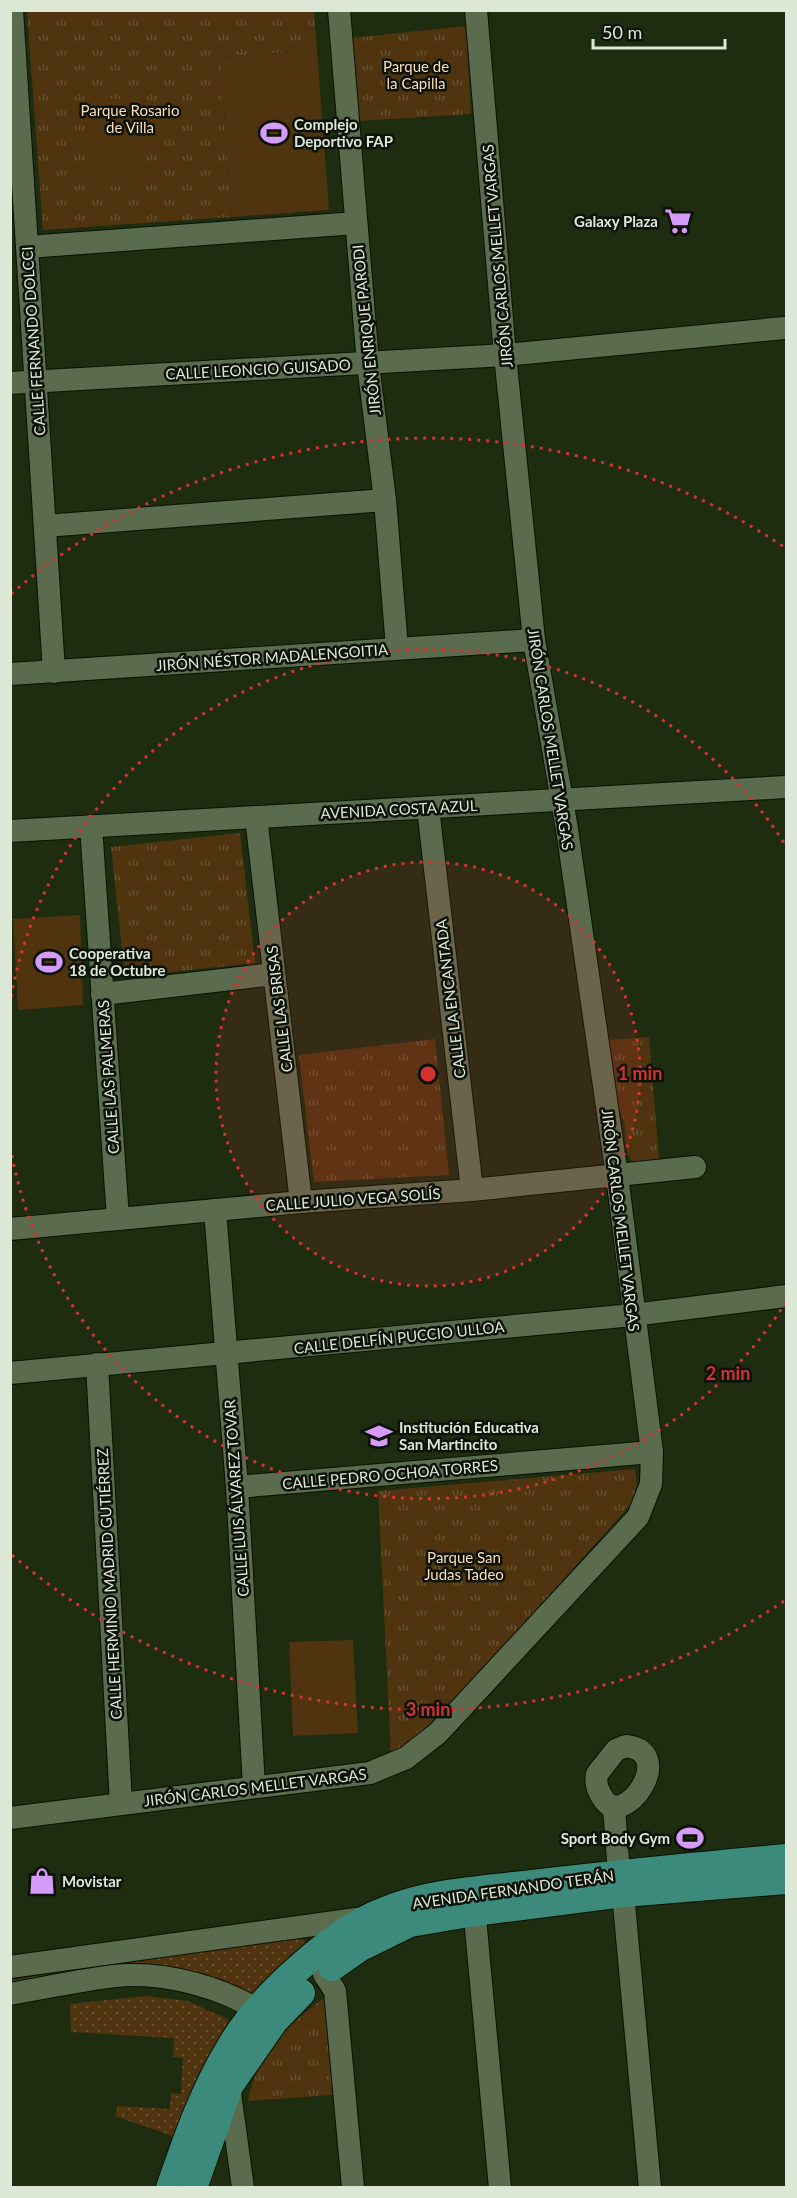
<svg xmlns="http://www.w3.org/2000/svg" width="797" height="2198" font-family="Lato,sans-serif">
	<defs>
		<pattern id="grass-dots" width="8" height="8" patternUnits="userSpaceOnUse" patternTransform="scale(1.5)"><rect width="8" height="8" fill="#4f340f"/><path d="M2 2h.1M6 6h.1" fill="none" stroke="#685131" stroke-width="1.8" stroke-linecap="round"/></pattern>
		<pattern id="park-tufts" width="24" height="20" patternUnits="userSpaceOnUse" patternTransform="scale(1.5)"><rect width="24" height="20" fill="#4f340f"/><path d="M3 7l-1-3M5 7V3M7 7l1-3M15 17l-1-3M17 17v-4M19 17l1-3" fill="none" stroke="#685131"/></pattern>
	</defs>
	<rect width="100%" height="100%" fill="#1e2c10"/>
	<g fill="url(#grass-dots)">
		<path d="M299,1937l14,10 -55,41 -7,9 -55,-19 -185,10v-8z"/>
		<path d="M146,1996l42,5 41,19 -32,57 -24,59 -58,-20 3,-10 52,3 1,-16 10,1 2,-36 -10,-1 1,-19 -103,-6 -1,-28z"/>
	</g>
	<g fill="url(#park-tufts)">
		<path d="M27,11h287l3,39 -97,7 12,160 -189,13z"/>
		<path d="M466,26l5,88 -112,7 -8,-83z"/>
		<path d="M240,833l15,130 -130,14 -14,-130z"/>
		<path d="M649,1037l10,122 -27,3 -5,-9 -3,-33 -7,-16 -8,-64z"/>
		<path d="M435,1039l14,136 -135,7 -15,-127z"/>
		<path d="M635,1469l2,17 -4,16 -199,221 -43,31 -13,-263z"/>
		<path d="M327,1996l6,99 -85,6c7,-44 44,-81 79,-105z"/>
	</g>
	<g fill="#4f340f">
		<path d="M317,50l12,160 -97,7 -12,-160z"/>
		<path d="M142,97l6,88 -55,3 -6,-87z"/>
		<path d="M80,915l3,90 -65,5 -5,-91z"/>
		<path d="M353,1640l5,93 -65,3 -4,-94z"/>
	</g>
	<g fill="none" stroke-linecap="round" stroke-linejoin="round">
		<defs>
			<g id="minor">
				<path d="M12,10l42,662"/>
				<path d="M339,10l29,354 17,136 12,148"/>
				<path d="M27,247l329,-24"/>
				<path d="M10,383l495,-28 279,-27"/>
				<path d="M45,526l340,-26"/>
				<path d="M10,674l524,-34"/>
				<path d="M428,808l44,382"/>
				<path d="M256,817l45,385"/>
				<path d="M91,826l27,393"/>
				<path d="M10,831l776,-44"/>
				<path d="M102,994l172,-20"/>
				<path d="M215,1210l22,277 17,300"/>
				<path d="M10,1229l291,-27 171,-12 223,-23"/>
				<path d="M97,1364l24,440"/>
				<path d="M10,1373l623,-58 153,-19"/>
				<path d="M237,1487l415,-35"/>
				<path d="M626,1746c52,6 -1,83 -22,54 -6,-9 -9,-16 -7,-26l19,-24z"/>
				<path d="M614,1808l5,65"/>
				<path d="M10,1818l360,-45 36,-15 32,-25 200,-216 13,-33 1,-32 -35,-276 -50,-347 -33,-189 -29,-285 -29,-345"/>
				<path d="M623,1893l27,295"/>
				<path d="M473,1896l27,292"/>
				<path d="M10,1967l354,-49"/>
				<path d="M324,1974l11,17 18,197"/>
				<path d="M10,1994c35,-6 70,-14 105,-18 50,-5 114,12 154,42"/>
				<path d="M229,2086l14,102"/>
			</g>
			<g id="major">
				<path d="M332,1967l27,-19 51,-25 65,-11 148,-19 163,-13"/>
				<path d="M170,2188c17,-49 34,-98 61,-142 27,-47 101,-114 151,-134 44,-19 95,-22 142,-27 88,-11 175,-19 262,-27"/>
				<path d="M193,2188l36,-102 45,-65 27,-28"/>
			</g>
		</defs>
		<use href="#minor" stroke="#071400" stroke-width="24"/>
		<use href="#major" stroke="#071400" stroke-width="30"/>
		<use href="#minor" stroke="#5b6c4e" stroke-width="22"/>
		<use href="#major" stroke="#3b8a7c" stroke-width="28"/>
	</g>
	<circle cx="428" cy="1074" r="212" fill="#d63231" fill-opacity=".12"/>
	<g fill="none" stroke="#d63231" stroke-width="3" stroke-dasharray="3 6">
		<circle cx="428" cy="1074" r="212"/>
		<path d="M786 1302A424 424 0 0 1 11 1151M11 997A424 424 0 0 1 786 846"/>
		<path d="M784 1601A636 636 0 0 1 11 1554M11 594A636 636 0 0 1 784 547"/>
	</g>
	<defs>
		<symbol id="stadium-bare" viewBox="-9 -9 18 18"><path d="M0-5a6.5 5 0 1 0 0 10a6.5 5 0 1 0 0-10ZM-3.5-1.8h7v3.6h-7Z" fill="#d59bfa" stroke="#0c1207" stroke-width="2.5" paint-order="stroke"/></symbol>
		<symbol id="supermarket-bare" viewBox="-9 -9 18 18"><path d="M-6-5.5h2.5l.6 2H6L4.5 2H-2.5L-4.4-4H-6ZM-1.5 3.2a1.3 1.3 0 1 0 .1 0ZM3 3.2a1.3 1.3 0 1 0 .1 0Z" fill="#d59bfa" stroke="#0c1207" stroke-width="2.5" paint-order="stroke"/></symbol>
		<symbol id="school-bare" viewBox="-9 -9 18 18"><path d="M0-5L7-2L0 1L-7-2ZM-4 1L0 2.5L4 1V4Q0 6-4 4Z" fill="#d59bfa" stroke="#0c1207" stroke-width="2.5" paint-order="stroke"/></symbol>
		<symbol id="shop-bare" viewBox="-9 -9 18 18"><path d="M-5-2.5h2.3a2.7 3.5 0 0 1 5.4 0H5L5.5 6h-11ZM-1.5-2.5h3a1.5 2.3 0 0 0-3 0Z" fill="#d59bfa" stroke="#0c1207" stroke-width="2.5" paint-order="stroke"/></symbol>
	</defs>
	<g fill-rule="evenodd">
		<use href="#stadium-bare" x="255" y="114" width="38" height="38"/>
		<use href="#supermarket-bare" x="659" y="202" width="38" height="38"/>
		<use href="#stadium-bare" x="30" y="943" width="38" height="38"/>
		<use href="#school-bare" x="360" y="1417" width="38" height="38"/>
		<use href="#stadium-bare" x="671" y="1819" width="38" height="38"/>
		<use href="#shop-bare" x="23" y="1862" width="38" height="38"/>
	</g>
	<g text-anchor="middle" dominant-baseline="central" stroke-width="5" stroke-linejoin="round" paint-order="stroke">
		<g font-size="15" fill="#fdddb6" stroke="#0c1207">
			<text x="416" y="66">Parque de<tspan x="416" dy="17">la Capilla</tspan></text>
			<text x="130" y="110">Parque Rosario<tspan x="130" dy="17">de Villa</tspan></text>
			<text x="464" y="1557">Parque San<tspan x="464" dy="17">Judas Tadeo</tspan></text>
		</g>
		<g font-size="15" font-weight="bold" fill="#dde7d6" stroke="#0c1207" text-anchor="start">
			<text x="294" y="124">Complejo<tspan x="294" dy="17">Deportivo FAP</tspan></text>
			<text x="658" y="221" text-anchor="end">Galaxy Plaza</text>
			<text x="69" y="953">Cooperativa<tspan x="69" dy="17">18 de Octubre</tspan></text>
			<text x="399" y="1427">Institución Educativa<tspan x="399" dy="17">San Martincito</tspan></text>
			<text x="670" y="1838" text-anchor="end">Sport Body Gym</text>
			<text x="62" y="1881">Movistar</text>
		</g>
		<g font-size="15" fill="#dde7d6" stroke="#0c1207">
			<text transform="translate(497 256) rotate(-95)">JIRÓN CARLOS MELLET VARGAS</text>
			<text transform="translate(366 330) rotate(-96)">JIRÓN ENRIQUE PARODI</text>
			<text transform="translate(33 341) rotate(-94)">CALLE FERNANDO DOLCCI</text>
			<text transform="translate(258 369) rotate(-3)">CALLE LEONCIO GUISADO</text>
			<text transform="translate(272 657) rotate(-4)">JIRÓN NÉSTOR MADALENGOITIA</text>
			<text transform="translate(551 739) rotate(81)">JIRÓN CARLOS MELLET VARGAS</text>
			<text transform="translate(399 809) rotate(-3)">AVENIDA COSTA AZUL</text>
			<text transform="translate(450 999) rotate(-97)">CALLE LA ENCANTADA</text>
			<text transform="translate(279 1009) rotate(-97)">CALLE LAS BRISAS</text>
			<text transform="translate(108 1077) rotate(-94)">CALLE LAS PALMERAS</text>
			<text transform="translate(353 1199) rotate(-4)">CALLE JULIO VEGA SOLÍS</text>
			<text transform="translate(621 1220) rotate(83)">JIRÓN CARLOS MELLET VARGAS</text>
			<text transform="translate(399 1337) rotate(-6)">CALLE DELFÍN PUCCIO ULLOA</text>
			<text transform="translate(390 1474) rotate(-5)">CALLE PEDRO OCHOA TORRES</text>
			<text transform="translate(236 1498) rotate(-94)">CALLE LUIS ÁLVAREZ TOVAR</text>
			<text transform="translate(109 1584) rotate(-93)">CALLE HERMINIO MADRID GUTIÉRREZ</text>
			<text transform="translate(255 1787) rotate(-7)">JIRÓN CARLOS MELLET VARGAS</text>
			<text transform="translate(513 1889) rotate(-8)">AVENIDA FERNANDO TERÁN</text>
		</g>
	</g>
	<circle cx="428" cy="1074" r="9" fill="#d63231" stroke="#0c1207" stroke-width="3"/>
	<g font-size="18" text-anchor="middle" font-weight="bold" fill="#d63231" stroke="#0c1207" stroke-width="5" stroke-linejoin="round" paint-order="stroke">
		<text x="640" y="1080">1 min</text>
		<text x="728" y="1380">2 min</text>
		<text x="428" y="1716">3 min</text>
	</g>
	<rect width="797" height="2198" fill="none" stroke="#dde7d6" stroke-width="24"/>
	<path d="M593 39v9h132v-9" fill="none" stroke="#dde7d6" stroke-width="3"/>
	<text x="602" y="39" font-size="18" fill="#dde7d6" stroke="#0c1207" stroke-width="4.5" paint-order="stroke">50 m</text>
</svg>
